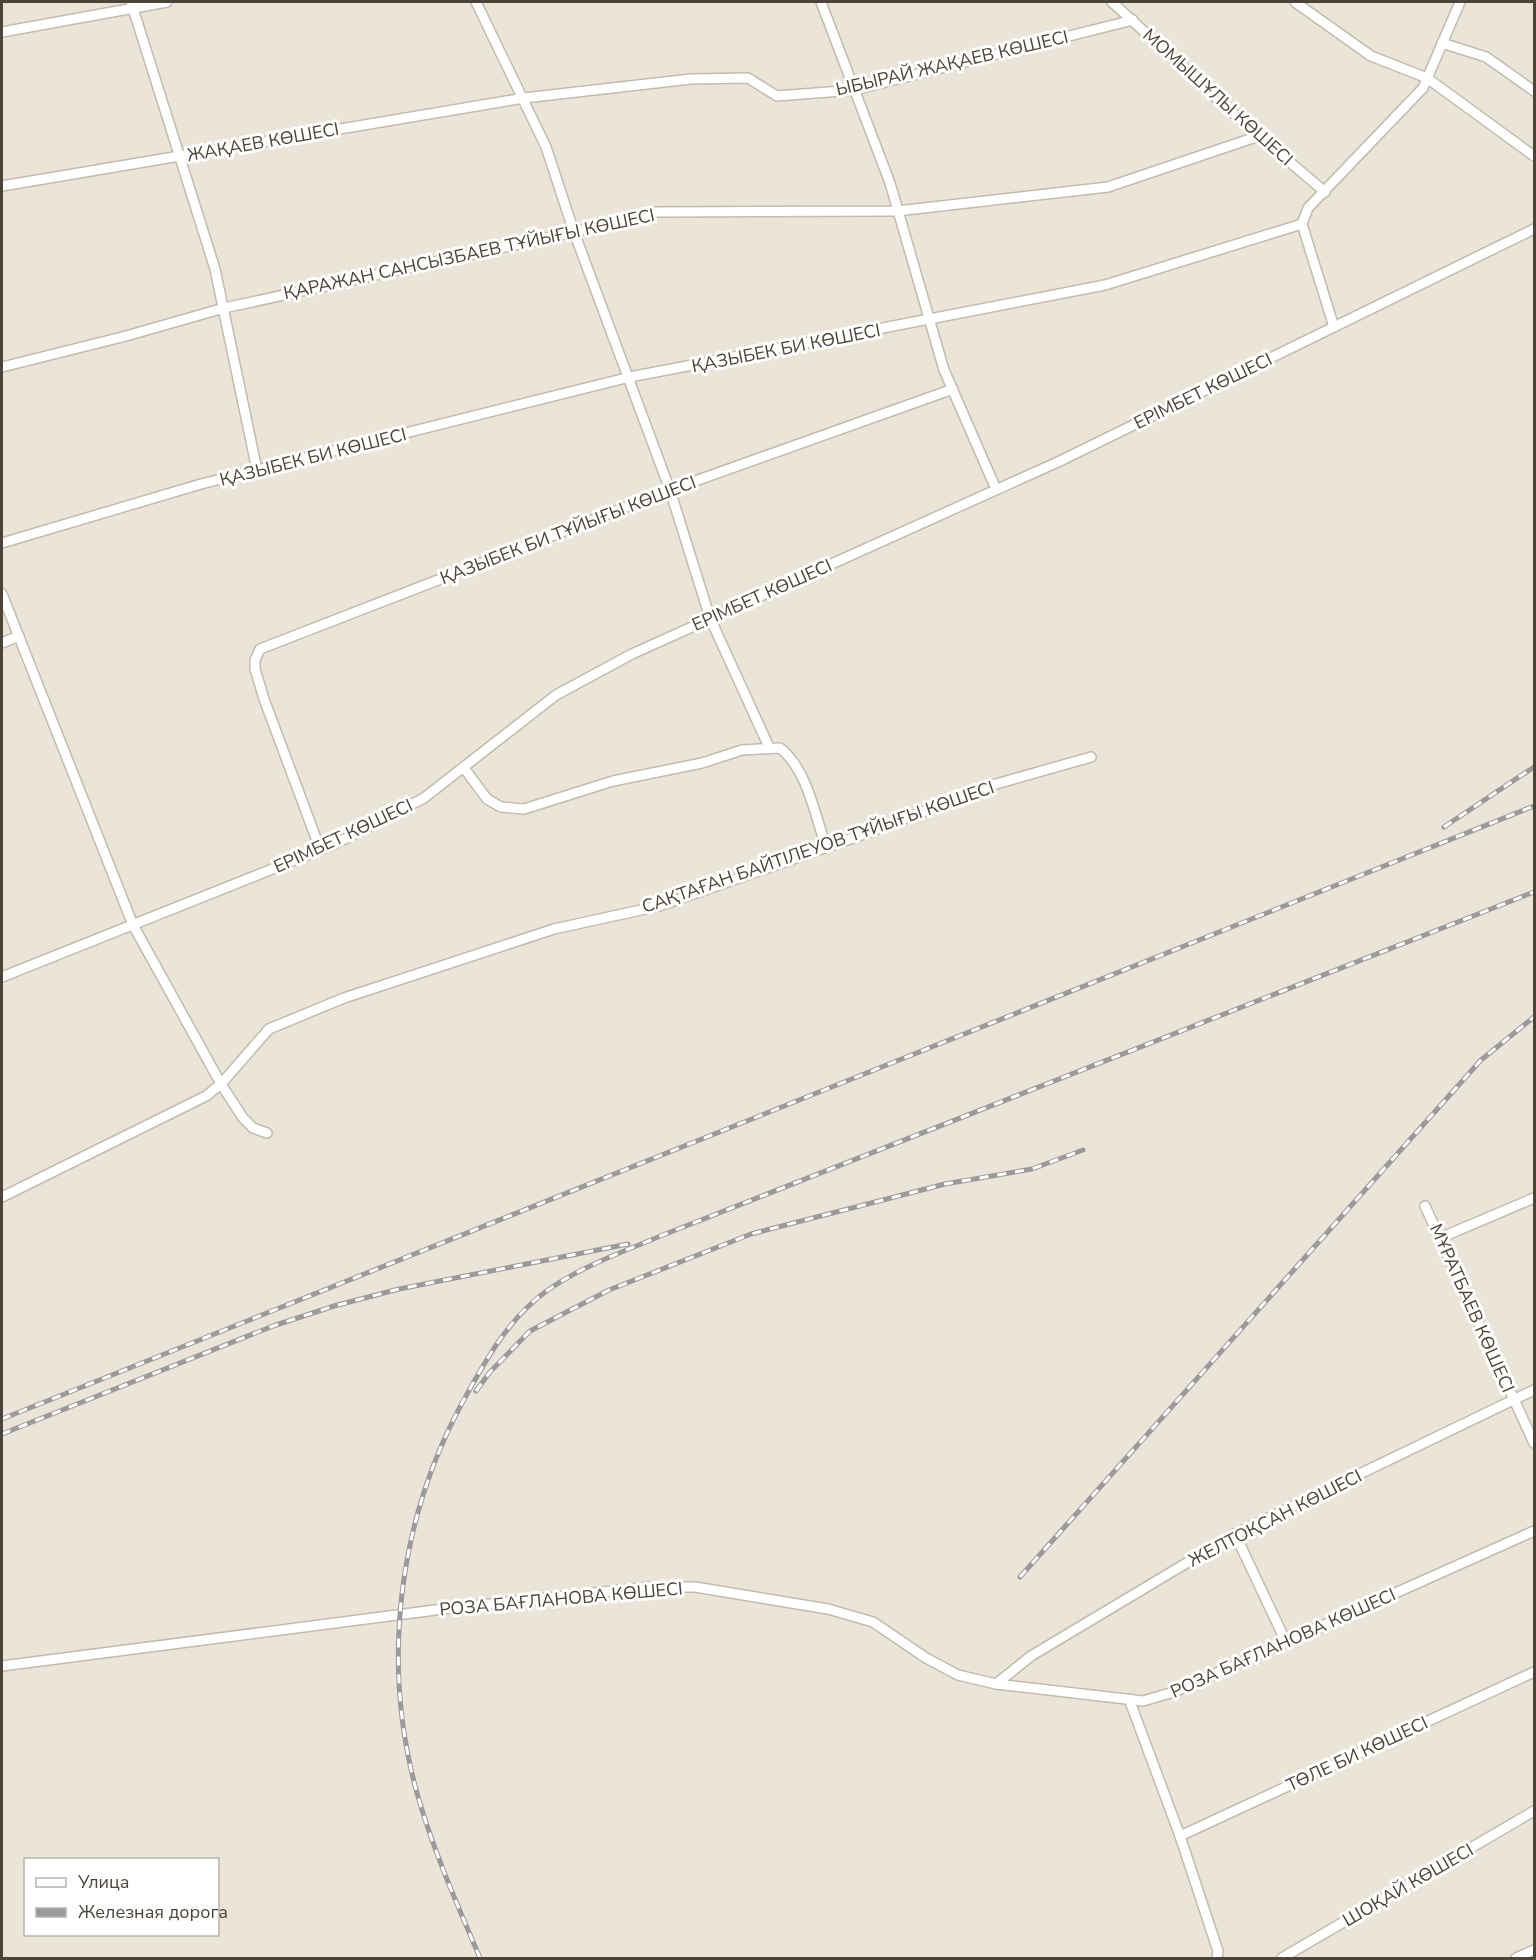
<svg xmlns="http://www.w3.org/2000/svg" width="1536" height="1960" font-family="'Nunito Sans',sans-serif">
	<rect width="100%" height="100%" fill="#f7f3eb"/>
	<path fill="#ebe5d9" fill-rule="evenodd" d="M2,2h1532v1956h-1532zM26,1860h192v74h-192z"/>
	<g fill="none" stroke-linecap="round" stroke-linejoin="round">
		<defs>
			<g id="minor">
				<path d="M131,2l84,267 42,201"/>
				<path d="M476,2l70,145 28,85 96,258 40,128 59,129"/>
				<path d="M821,2l69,181 54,187 52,119"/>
				<path d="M1112,2l125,115 88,75"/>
				<path d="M1295,2l76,54 56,22 107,78"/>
				<path d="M2,32l165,-30"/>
				<path d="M1442,43l44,14 48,34"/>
				<path d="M2,186l522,-88 167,-19 57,-1 29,18 77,-6 279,-70"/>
				<path d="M1302,224l32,103"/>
				<path d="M2,367l124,-31 98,-28 350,-76 81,-20 242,-1 211,-24 151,-51"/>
				<path d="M2,543l199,-59 429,-107 475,-92 197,-61 6,-16 115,-120 37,-86"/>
				<path d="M2,594l131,331 88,159 22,34 10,10 14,5"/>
				<path d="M2,643l17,-7"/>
				<path d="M464,768l23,31 14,8 23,2 89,-28 89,-18 40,-13 38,-2c27,21 35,67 46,99"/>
				<path d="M320,849l-56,-150 -9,-30v-9l5,-11 410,-159 283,-101"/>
				<path d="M2,977l333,-133 89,-46 132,-103 76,-41 428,-193 474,-232"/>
				<path d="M2,1197l204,-101 15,-12 48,-55 75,-31 210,-69 105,-23 211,-74 126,-48 95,-27"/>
				<path d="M1425,1206l109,237"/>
				<path d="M1440,1238l94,-40"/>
				<path d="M1235,1534l51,108"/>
				<path d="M2,1666l441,-57 207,-22h45l133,22 45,13 53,36 32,17 38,9 147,17 31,-9 360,-161"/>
				<path d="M996,1684l35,-28 204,-122 299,-144"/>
				<path d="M1129,1699l51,137 38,115 -1,7"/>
				<path d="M1180,1836l354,-164"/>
				<path d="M1282,1958l252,-147"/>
				<path d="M1516,1958l18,-8"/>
			</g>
		</defs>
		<use href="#minor" stroke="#c3bbac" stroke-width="12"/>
		<use href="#minor" stroke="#fff" stroke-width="9"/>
		<defs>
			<g id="rail">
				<path d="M1444,827l90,-60"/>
				<path d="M476,1391l14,-19 40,-41 79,-41 142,-56 194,-50 87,-15 51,-19"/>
				<path d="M2,1419l1532,-613"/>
				<path d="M2,1434l271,-108 61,-20 65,-17 229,-45"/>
				<path d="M1020,1577l461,-517 53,-43"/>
				<path d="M480,1958c-23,-54 -47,-108 -63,-165 -36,-129 -19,-270 44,-388 23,-42 47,-87 87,-115 34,-24 77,-39 115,-55l871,-343"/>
			</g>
		</defs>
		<use href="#rail" stroke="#9a9a9a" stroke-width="5"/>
		<use href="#rail" stroke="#fff" stroke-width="3" stroke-dasharray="9" stroke-linecap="butt"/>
	</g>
	<g text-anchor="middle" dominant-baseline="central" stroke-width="6" stroke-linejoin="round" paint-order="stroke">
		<g font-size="18" fill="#4c4438" stroke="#fff">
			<text transform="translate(952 63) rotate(-13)">ЫБЫРАЙ ЖАҚАЕВ КӨШЕСІ</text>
			<text transform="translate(1218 97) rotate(42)">МОМЫШҰЛЫ КӨШЕСІ</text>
			<text transform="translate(263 142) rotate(-10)">ЖАҚАЕВ КӨШЕСІ</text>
			<text transform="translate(469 254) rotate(-12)">ҚАРАЖАН САНСЫЗБАЕВ ТҰЙЫҒЫ КӨШЕСІ</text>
			<text transform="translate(786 348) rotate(-11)">ҚАЗЫБЕК БИ КӨШЕСІ</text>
			<text transform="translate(1203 391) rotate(-26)">ЕРІМБЕТ КӨШЕСІ</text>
			<text transform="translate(313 457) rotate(-14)">ҚАЗЫБЕК БИ КӨШЕСІ</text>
			<text transform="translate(568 530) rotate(-21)">ҚАЗЫБЕК БИ ТҰЙЫҒЫ КӨШЕСІ</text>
			<text transform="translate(762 595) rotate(-24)">ЕРІМБЕТ КӨШЕСІ</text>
			<text transform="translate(343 836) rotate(-25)">ЕРІМБЕТ КӨШЕСІ</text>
			<text transform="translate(818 847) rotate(-19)">САҚТАҒАН БАЙТІЛЕУОВ ТҰЙЫҒЫ КӨШЕСІ</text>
			<text transform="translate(1472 1308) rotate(66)">МҰРАТБАЕВ КӨШЕСІ</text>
			<text transform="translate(1275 1518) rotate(-27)">ЖЕЛТОҚСАН КӨШЕСІ</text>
			<text transform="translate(561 1599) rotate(-5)">РОЗА БАҒЛАНОВА КӨШЕСІ</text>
			<text transform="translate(1283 1643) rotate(-24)">РОЗА БАҒЛАНОВА КӨШЕСІ</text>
			<text transform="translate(1357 1754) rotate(-25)">ТӨЛЕ БИ КӨШЕСІ</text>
			<text transform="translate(1408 1885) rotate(-30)">ШОҚАЙ КӨШЕСІ</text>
		</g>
	</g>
	<rect width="1536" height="1960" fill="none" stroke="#4c4438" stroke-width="6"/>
	<rect x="24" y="1858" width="195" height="78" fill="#ffffff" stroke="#b7b4af" stroke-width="1.5"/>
	<rect x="36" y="1878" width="30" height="9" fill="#ffffff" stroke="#b7b4af" stroke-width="1.5"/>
	<text x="78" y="1888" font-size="18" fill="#4c4438">Улица</text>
	<rect x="36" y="1908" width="30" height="9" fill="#9a9a9a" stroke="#b7b4af" stroke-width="1.5"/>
	<text x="78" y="1918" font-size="18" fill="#4c4438">Железная дорога</text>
</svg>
